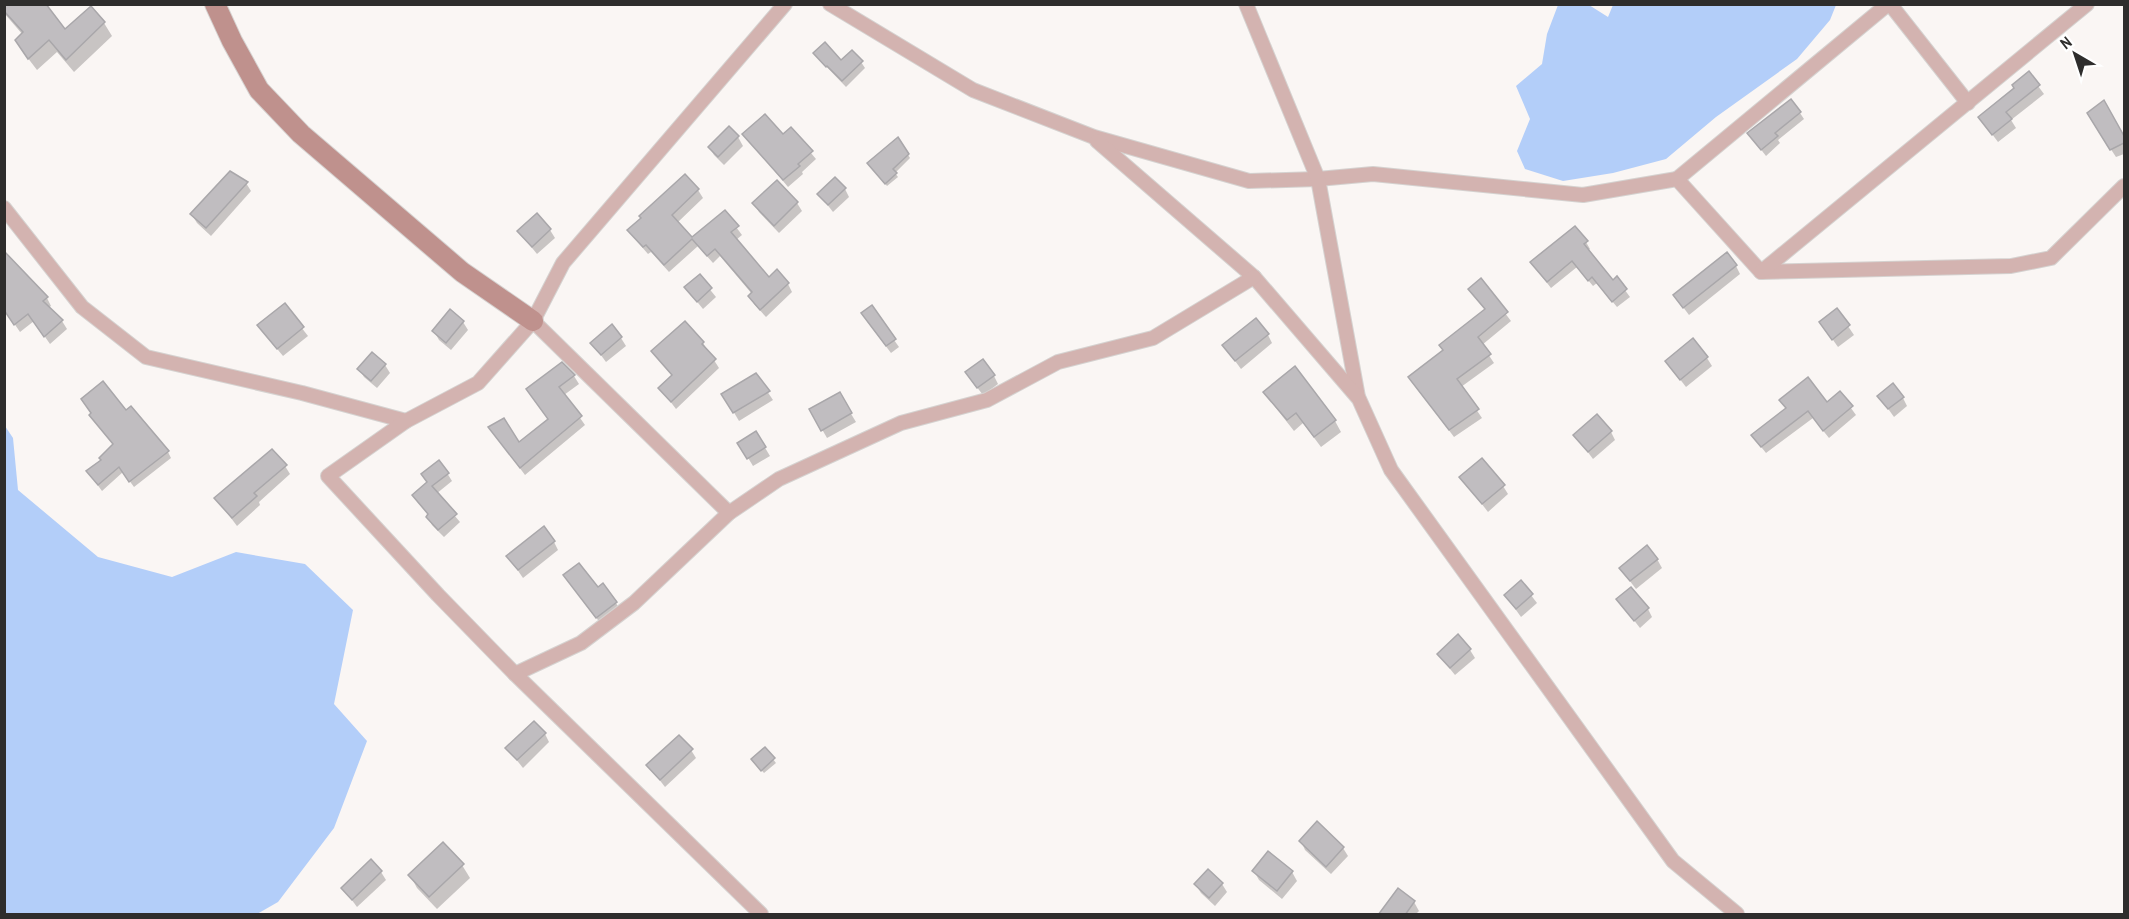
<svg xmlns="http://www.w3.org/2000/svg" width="2129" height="919" font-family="'Archivo Narrow',sans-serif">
	<rect width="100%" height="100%" fill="#faf6f4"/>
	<g fill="#b3cef9">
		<path d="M1558,5h31l19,12 5,-12h223l-6,15 -33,39 -81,58 -50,42 -53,14 -50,8 -38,-12 -8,-18 13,-32 -14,-33 26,-22 5,-30z"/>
		<path d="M5,426l8,12 5,52 80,67 74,20 64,-25 69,12 48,46 -19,94 33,37 -33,87 -56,74 -21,12h-252z"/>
	</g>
	<g fill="#0003">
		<path d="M4,4h44l-2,3 19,24 26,-23 13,15 8,13 -38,36 -17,-20 -20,18 -13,-17 -1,-18 -19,-22z"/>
		<path d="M819,59l22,3h20l4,6 -19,19z"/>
		<path d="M2029,74l15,20 -33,26 5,8 -18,14 -18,-24 36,-30z"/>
		<path d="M2104,102l20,37v15l-8,3 -23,-35z"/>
		<path d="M1800,113l4,6 -26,21 2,3 -14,13 -17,-22z"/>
		<path d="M729,128l9,9 5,9 -19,19 -10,-10 -5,-8z"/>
		<path d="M791,129l25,30 -14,13 1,2 -15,13 -44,-53 39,2z"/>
		<path d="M898,139l12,19 -15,15 3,4 -11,9 -16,-19z"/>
		<path d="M685,176l13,14 5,8 -26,25 15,16 33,-27 17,23 -6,5 33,39 19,5 4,8 -26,25 -12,-13 -4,-8 2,-2 -32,-38 -7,7 -15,-17 -29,26 -18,-20 -3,2 -14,-16 -5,-8z"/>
		<path d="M246,183l5,8 -40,45 -14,-13 -5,-8z"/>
		<path d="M845,189l4,8 -16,15 -14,-18z"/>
		<path d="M754,203h43l5,8 -23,22 -20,-21z"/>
		<path d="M550,230l5,8 -18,16 -18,-22z"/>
		<path d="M1586,242l4,7 -3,2 25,31 4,-4 14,19 -13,10 -20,-24 -4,3 -16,-19 -26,21 -15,-19z"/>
		<path d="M1736,266l4,8 -51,41 -9,-12z"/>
		<path d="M699,276l17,21 -13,12 -17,-21z"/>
		<path d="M1480,280l31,41 -29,24 12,18 -33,24 21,31 -28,19 -39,-52 29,-34 42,-41 -16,-21z"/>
		<path d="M47,298l4,8 -3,2 14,13 5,8 -17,15 -16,-23 -14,11 -15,-22z"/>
		<path d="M284,305l24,31 -25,20 -19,-23z"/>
		<path d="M1837,310l17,25 -16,12 -17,-24z"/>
		<path d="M867,321l27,19 5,7 -8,6z"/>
		<path d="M463,322l5,8 -17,20 -12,-10 -5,-9z"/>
		<path d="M1268,335l4,8 -31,26 -17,-23z"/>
		<path d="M621,338l5,8 -20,16 -14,-19z"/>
		<path d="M703,343l16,25 -43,41 -16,-21 13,-12 -20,-24z"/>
		<path d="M1707,358l5,8 -26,21 -14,-18z"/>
		<path d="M562,364l12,12 5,8 -15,11 21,30 -60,50 -35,-47 29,17 30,-25z"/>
		<path d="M385,365l5,8 -13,15 -13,-11 -5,-8z"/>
		<path d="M756,375l17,25 -34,21 -16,-27z"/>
		<path d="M994,376l4,8 -15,11 -11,-14z"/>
		<path d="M1265,392l70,29 6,11 -20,15 -18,-24 -9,8 -22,-28z"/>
		<path d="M1840,393l16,22 -27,23 -16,-20 -47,35 -8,-10 29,-34 40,-5z"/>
		<path d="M839,394l17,28 -29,16 -16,-28z"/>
		<path d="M1879,396l24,2 4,8 -13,11z"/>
		<path d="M126,412l42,40 3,6 -37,29 -11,-15 -21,19 -14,-19 14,-12 12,-15z"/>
		<path d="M1611,432l4,8 -22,19 -18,-24z"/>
		<path d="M756,433l14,23 -17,10 -14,-23z"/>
		<path d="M285,466l5,8 -31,28 1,3 -23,21 -21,-28z"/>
		<path d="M447,473l5,8 -16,13 24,28 -16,15 -12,-12 -4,-8 1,-1 -15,-21z"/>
		<path d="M1461,477l42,9 5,8 -20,18z"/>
		<path d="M554,542l4,8 -35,28 -15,-22z"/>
		<path d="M1657,559l5,9 -26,21 -10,-13z"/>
		<path d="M569,582l28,7 19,14 4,7 -19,14z"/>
		<path d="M1521,582l16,21 -16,14 -15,-21z"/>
		<path d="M1618,600l30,9 4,8 -12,11z"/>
		<path d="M1470,650l5,8 -20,17 -17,-21z"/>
		<path d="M545,734l4,8 -26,26 -16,-20z"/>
		<path d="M765,749l11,14 -12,10 -9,-10z"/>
		<path d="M691,750l5,8 -31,29 -17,-22z"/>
		<path d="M1301,841l42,7 5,8 -17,18 -26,-24z"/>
		<path d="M1268,853l24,19 5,9 -15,18 -23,-19 -5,-9z"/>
		<path d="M462,865l8,13 -33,31 -20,-21 -7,-13z"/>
		<path d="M381,872l5,8 -29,27 -14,-19z"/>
		<path d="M1208,872l14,12 5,8 -12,14 -14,-13 -5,-8z"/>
		<path d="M1398,890l16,12 5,9 -3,3h-36z"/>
	</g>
	<g fill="#c0bdc0" stroke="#a9a7aa" stroke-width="1.5">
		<path d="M4,4h42l19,25 26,-23 14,16 -39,38 -17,-20 -21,19 -13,-19 8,-8 -19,-21z"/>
		<path d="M825,42l16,18 11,-10 11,11 -21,20 -15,-15 -1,1 -13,-14z"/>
		<path d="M2029,71l11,14 -34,27 6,7 -20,16 -14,-18 36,-29 -2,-3z"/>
		<path d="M1791,99l10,13 -26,21 3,3 -17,14 -14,-17z"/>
		<path d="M2104,100l20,36v7l-14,7 -23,-37z"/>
		<path d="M765,114l18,20 8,-7 22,24 -15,13 2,2 -17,14 -41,-46z"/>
		<path d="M729,126l10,10 -21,21 -10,-10z"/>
		<path d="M898,137l11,17 -16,15 4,4 -12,11 -18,-21z"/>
		<path d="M230,171l18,11 -42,46 -16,-14z"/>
		<path d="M685,174l14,15 -27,26 20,22 33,-27 14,16 -8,6 38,45 8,-8 12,14 -29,27 -12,-14 4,-4 -37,-43 -8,7 -15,-17 -28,26 -18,-20 -3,2 -16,-17 14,-12 -2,-2z"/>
		<path d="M835,177l11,11 -18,17 -11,-11z"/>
		<path d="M777,180l21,22 -24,24 -22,-23z"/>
		<path d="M537,213l14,16 -19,18 -15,-16z"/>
		<path d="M1575,226l13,15 -4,3 29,36 4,-4 10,13 -15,13 -20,-25 -4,4 -16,-20 -25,21 -17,-20z"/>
		<path d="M4,251l44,46 -5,4 20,19 -19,17 -16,-23 -14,11 -10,-15z"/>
		<path d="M1727,252l10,13 -54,43 -10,-13z"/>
		<path d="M700,274l12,14 -15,14 -13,-15z"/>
		<path d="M1481,278l27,34 -30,25 13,17 -34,25 22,30 -30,21 -41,-53 35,-27 -4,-5 46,-36 -17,-20z"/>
		<path d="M285,303l19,24 -27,22 -20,-24z"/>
		<path d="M872,305l24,34 -10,7 -25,-33z"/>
		<path d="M1837,308l13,17 -18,15 -13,-18z"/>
		<path d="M450,309l14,12 -18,22 -14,-12z"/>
		<path d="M1256,318l13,16 -34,27 -13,-16z"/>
		<path d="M685,321l19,21 -2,2 14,15 -45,43 -13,-14 14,-13 -21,-24z"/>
		<path d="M612,324l10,13 -21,18 -11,-12z"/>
		<path d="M1693,338l15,19 -28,23 -15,-19z"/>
		<path d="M372,352l14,12 -15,17 -14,-12z"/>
		<path d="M983,359l12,16 -18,13 -12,-16z"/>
		<path d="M562,362l13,13 -16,12 23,29 -62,52 -32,-41 16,-9 15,24 29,-23 -22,-30z"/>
		<path d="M1295,366l41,54 -22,17 -18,-24 -9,7 -24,-28z"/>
		<path d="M756,373l14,18 -37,22 -12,-19z"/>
		<path d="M1808,377l19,25 13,-11 13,15 -30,25 -15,-20 -47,36 -10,-12 35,-27 -7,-8z"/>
		<path d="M103,381l23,29 5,-4 38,45 -40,31 -10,-15 -21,18 -12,-14 15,-11 -2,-2 14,-14 -24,-29 2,-2 -10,-14z"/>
		<path d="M1893,383l11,14 -16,12 -11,-13z"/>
		<path d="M840,392l12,21 -31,18 -12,-22z"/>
		<path d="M1597,414l15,17 -24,21 -15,-17z"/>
		<path d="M756,431l10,16 -19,12 -10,-16z"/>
		<path d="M272,449l15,16 -33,28 3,3 -25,22 -18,-20z"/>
		<path d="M1482,458l23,27 -23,19 -23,-27z"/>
		<path d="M439,460l10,13 -17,13 25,28 -19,16 -12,-13 2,-3 -16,-19 15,-13 -6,-8z"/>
		<path d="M544,526l11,15 -37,29 -12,-14z"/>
		<path d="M1647,545l11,14 -28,22 -11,-13z"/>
		<path d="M579,563l19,24 5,-4 14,19 -21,16 -33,-43z"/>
		<path d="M1521,580l12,14 -17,15 -12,-14z"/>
		<path d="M1631,587l18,21 -15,13 -18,-22z"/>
		<path d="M1458,634l13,15 -21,19 -13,-14z"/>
		<path d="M534,721l12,12 -29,27 -12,-12z"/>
		<path d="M679,735l14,14 -33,31 -14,-15z"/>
		<path d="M765,747l10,11 -14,13 -10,-12z"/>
		<path d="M1317,821l27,26 -18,20 -27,-26z"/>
		<path d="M443,842l21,22 -35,33 -21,-22z"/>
		<path d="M1268,851l25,20 -16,20 -25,-20z"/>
		<path d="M371,859l11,12 -30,29 -11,-12z"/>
		<path d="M1208,869l15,14 -14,15 -15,-14z"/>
		<path d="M1398,888l17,13 -10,14h-27z"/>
	</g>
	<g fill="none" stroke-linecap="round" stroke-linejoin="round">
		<defs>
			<g id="street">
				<path d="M830,4l143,86 121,47 155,44 69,-2 55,-5 210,21 94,-16 84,93 250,-6 40,-8 73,-72"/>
				<path d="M1246,4l72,175 40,218"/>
				<path d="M1890,4l78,99"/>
				<path d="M1097,141l157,136 105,122 32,71 282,391 64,53"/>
				<path d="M1677,179l211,-175"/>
				<path d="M4,208l78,99 64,50 156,36 104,28"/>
				<path d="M1761,272l326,-268"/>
				<path d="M533,321l196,192"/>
				<path d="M515,674l66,-31 53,-40 95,-90 50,-34 122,-56 86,-23 71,-38 95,-24 101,-61"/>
				<path d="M761,914l-246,-240 -77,-79 -110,-119 78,-55 72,-38 55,-62 30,-58 222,-259"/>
			</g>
			<path id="secondary" d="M215,4l17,37 27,49 42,44 161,138 71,49"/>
		</defs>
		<use href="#street" stroke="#d5d2d0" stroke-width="16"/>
		<use href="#secondary" stroke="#d5d2d0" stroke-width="22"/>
		<use href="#street" stroke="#d3b3b0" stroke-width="14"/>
		<use href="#secondary" stroke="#bf918d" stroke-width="20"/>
	</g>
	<rect width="2129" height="919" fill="none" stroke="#2e2d2c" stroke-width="12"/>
	<g transform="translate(2075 54) rotate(321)" stroke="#ffffff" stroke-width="4.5" paint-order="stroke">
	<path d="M0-4.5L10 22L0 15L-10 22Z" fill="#2e2d2c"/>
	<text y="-9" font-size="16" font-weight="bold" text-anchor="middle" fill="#2e2d2c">N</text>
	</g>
</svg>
